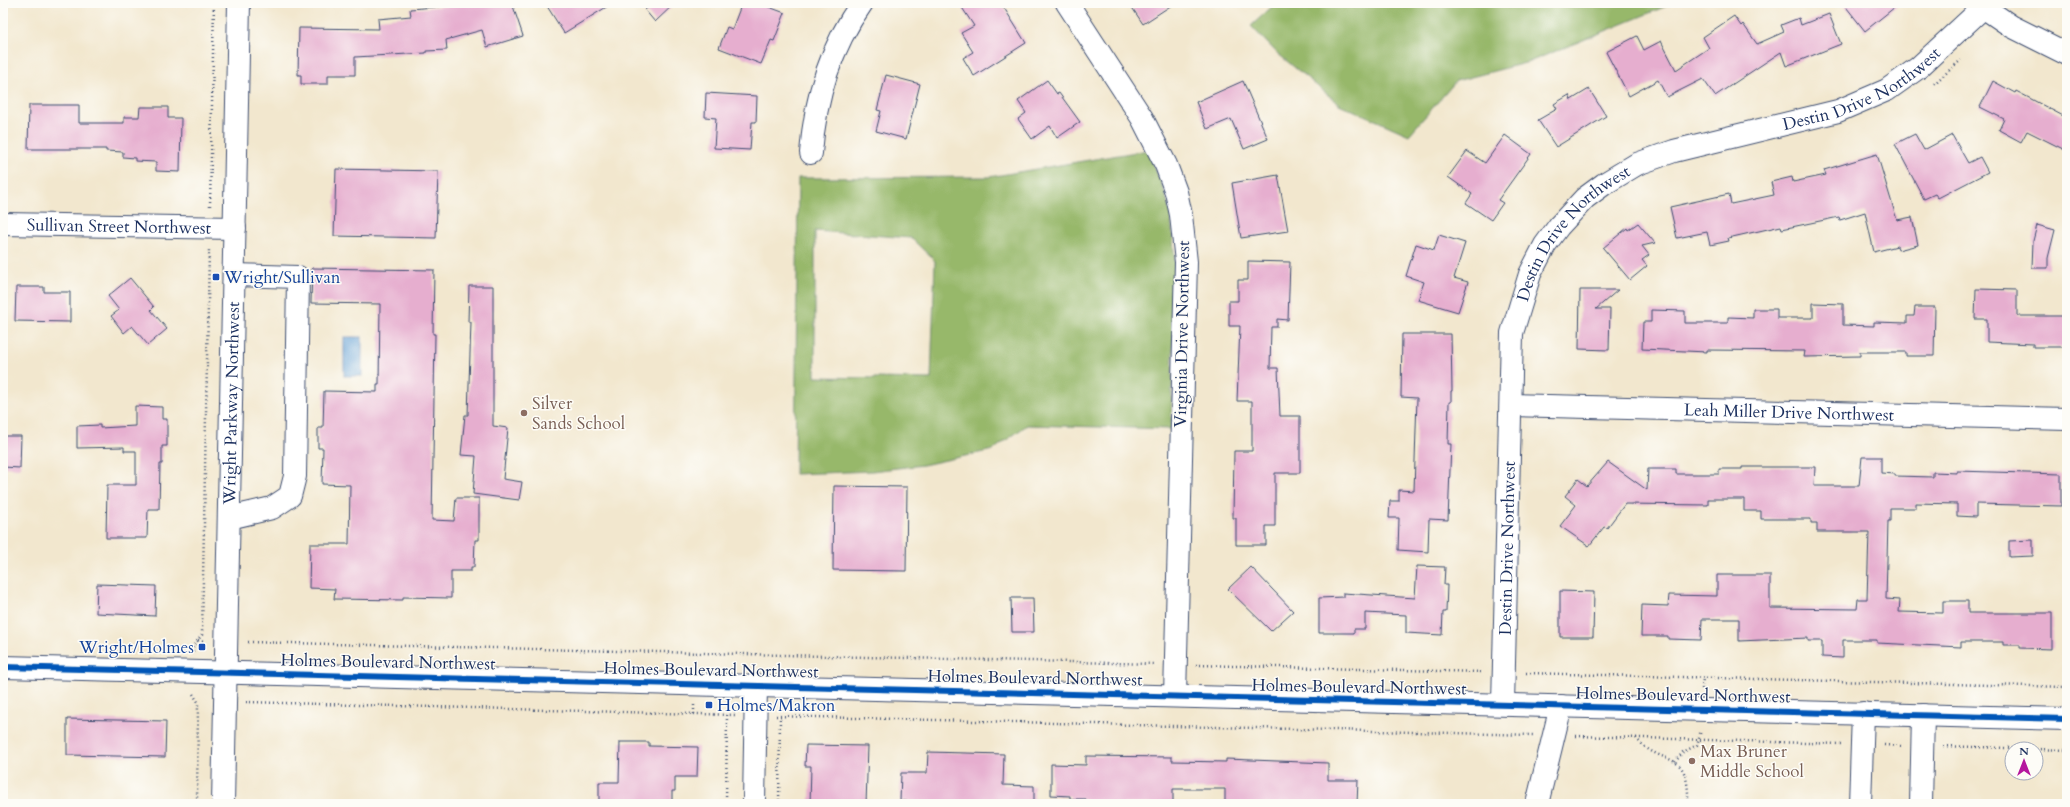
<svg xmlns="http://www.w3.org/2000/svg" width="2070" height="807" font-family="Cardo,serif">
	<rect width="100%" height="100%" fill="#fdfcf7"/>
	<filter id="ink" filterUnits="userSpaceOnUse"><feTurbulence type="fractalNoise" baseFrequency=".025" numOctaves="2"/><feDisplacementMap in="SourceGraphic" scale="8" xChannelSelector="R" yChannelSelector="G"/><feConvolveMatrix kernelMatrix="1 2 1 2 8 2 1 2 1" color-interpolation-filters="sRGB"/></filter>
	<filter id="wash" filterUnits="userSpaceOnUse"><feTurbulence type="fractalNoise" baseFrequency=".012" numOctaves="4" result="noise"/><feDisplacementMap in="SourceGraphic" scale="16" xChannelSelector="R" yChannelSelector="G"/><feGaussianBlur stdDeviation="0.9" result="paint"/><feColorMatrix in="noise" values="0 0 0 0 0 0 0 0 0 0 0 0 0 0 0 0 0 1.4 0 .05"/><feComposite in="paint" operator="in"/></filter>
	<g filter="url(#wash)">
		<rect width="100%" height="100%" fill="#f2e7ce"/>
		<g fill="#97b86b" stroke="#597464" fill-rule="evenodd">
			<path d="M1276,3h398l-145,59 -73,19 -47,54 -70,-31 -62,-51 -26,-27z"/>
			<path d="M1148,150l18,46 5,21 4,45 -4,167 -144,-4 -34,25 -70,15 -51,6 -77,3 3,-296 191,-1zM815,231l96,7 24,23 -4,118 -116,-2z"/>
		</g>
		<rect fill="#65a1d6" stroke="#40689a" x="344" y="337" width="18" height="39"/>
		<g id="blocks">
			<g fill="#e6aecf">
				<path d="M459,3h53l11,33 -36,11 -5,-17 -36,10 1,10 -21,1v2l-71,4v18h-27v9h-27v-9h-3l1,-47 80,1 -1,-10 33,-3 -1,-7 50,-4z"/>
				<path d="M545,3h68l-49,30z"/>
				<path d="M653,3h22l-20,19 -10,-12z"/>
				<path d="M742,3h16l27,10 -11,28 -3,-1 -10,24 -42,-16 8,-21 5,2z"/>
				<path d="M959,3h42l25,40 -52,33 -11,-18 10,-6 -12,-19 13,-7z"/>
				<path d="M1129,3h46l-32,21z"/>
				<path d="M1843,3h57l-35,28z"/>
				<path d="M1829,14l12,30 -55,22 -5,-14 -66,44 -12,-17 -36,18 -9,-17 -29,16 -23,-44 31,-16 7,14 17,-9 15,29 33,-22 -6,-11 31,-21 7,10 2,-2 14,20 27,-12 -3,-7 18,-7 2,7z"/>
				<path d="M886,75l34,9 -14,55 -30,-8 5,-20 -4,-1z"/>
				<path d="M1047,80l10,14 2,-1 21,29 -23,16 -7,-12 -18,13 -14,-20 8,-6 -8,-12z"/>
				<path d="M1243,81l25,58 -24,10 -13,-30 -24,10 -11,-27z"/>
				<path d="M1993,81l22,12 1,-2 51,27v33l-40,-20 -6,11 -22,-12 5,-11 -24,-12z"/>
				<path d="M1589,89l17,27 -50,31 -18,-27 19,-11 -3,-5 15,-9 2,5z"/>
				<path d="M706,93l51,3 -1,26h-4l-2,28 -36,-2 2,-30 -11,-1z"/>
				<path d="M29,105h50v18h45v-6h15l1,-10h28v11h13l-1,54 -24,-1v-9l-21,-1v-3l-12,-1v-5l-17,-1v-2h-78z"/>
				<path d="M1915,134l9,16 28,-15 16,28 12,-6 8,15 -50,26 -3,-4 -11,5 -29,-55z"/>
				<path d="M1505,135l26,19 -33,46 5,3 -12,17 -25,-17 6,-9 -24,-17 19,-26 18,12z"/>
				<path d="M1877,154l20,66 15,-3 6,28 -20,5 -1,-4 -23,6 -9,-40 -25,8 -1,-3 -57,12 -1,-3 -53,12 1,3 -19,4 -3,-13 -30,6 -7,-31 59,-13 2,10 43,-9 -3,-13 21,-5 1,5 33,-7 -2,-5z"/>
				<path d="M336,169l102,2 -2,67 -102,-2z"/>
				<path d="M1278,175l10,56 -47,7 -9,-55z"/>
				<path d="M1638,223l17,20 -13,3 7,9 -7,5 5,6 -17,14 -27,-32 24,-20 1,2z"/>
				<path d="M2037,225l18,5 -7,28v10h-16l1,-27z"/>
				<path d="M1439,235l26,8 -11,35 14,4 -10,30 -40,-12 6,-18 -18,-6 10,-32 18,6z"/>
				<path d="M1248,261l42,1 -2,58 -11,-1v8h-6l-1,41h8l2,48h20v57h-25v53h-9v19h-30v-27h-3l1,-67h18v-50h-15l3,-75h-11v-25h9v-21h10z"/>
				<path d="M312,268l122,2 -1,64h2l-3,186 22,1 2,-23h23v42h-4l-1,27h-3v4h-20v27l-48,-1v3l-69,-1 1,-10 -26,-1 1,-44h39l1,-59 -28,-1 1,-36h-5v-20h5l1,-37 53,1v-8h2l1,-80 -69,-1z"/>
				<path d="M130,278l24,29 -3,3 16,19 -19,16 -16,-19 -8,7 -13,-17 8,-6 -11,-14z"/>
				<path d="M469,286h24v140l15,2 -5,51 19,3 -3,18 -46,-6 3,-38 -15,-1 4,-40h3l3,-93h-3z"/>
				<path d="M16,287h28v5h26v30l-55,-1z"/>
				<path d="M1976,289l41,1v26h50v31h-34v-3l-46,-2v-23h-12z"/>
				<path d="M1580,290h38l-22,19h14l-1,41 -30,-1z"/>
				<path d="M1813,303l30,1v21l31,1v-4l33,1v-7h7l1,-9h20l-1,49h-28v-4h-46v4l-56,1 1,-6 -98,-1v2l-65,-3 1,-27h8v-12l34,1v12h43v-6l25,1v-9h24v9h36z"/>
				<path d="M1402,334h49l1,57h-1v11h-2l-1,42h3l-3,76 -19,-1 -1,33 -30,-2 1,-32h-10l1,-17h9v-11l15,1 3,-93 -16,-1z"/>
				<path d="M135,406l27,1v12h5v27h-5v18h-2l-1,45h-11l-1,29h-41l1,-53h29v-34h-12v-4l-47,1v-22l23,-1v3l35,-2z"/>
				<path d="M3,436h18l-1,32 -17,-1z"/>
				<path d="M1862,457h19v16l14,1v2l38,1v-5l24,1v-2l104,3v32l-85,-2v13l-19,-1v-12l-41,-1v5h-26v13h-2l-2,78 14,1 -1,12 44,1v-12h25v12h84v36l-32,-1v-3h-17v-3h-42v5l-84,-4v-3h-34v18l-21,-1v-16h-14v-3l-69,3v-22h-37l-1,21 -33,-1v-3h-27l1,-31 26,1 1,-11 48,1v-21h53v33l87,1 1,-10h9l2,-67h-52v-9h-6v-4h-50v-8h-17v-12h-36v6l-83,-1 -18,24 -3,-1 -15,19 -29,-20 16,-21 -11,-9 13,-17 9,7 21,-24 39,28 1,-21h28v5h43v-5h23v-2h73l-1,19h45z"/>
				<path d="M834,486l73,1 -1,84 -73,-1z"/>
				<path d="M2033,540v16l-24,1v-16z"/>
				<path d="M1417,566l28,1 -1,18h3l-1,27h-3l-1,23 -36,-2v-18l-41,-2v16h-11v4h-35v-35l24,-1v-4l72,5z"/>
				<path d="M1251,567l42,44 -22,20 -43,-42z"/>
				<path d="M97,584l59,2 -1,30 -59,-3z"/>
				<path d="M1560,591l34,1 -1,45h-33z"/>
				<path d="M1011,598h22l1,34h-22z"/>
				<path d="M67,719l99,2 -1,36 -98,-2z"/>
				<path d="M620,742h29v4l49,1 -1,30h-22v14h-3v13l-54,-2v2h-19v-22h20z"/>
				<path d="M806,745l62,1 -2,58h-56l1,-38h-6z"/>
				<path d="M928,752l76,2 -1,31 31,1v18h-107v-2l-27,-1 1,-28h26z"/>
				<path d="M1086,756l86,1v4l54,1v-3l102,4v17h30l-1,24h-132v-15h-52v15h-87v-5h-16v-3l-19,-1v-31l35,1z"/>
			</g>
		</g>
	</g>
	<g filter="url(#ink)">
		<use href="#blocks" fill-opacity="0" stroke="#3b4b6f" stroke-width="1"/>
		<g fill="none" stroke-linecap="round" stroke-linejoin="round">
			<defs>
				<g id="minor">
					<path d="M1067,3l75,115 24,47 10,27 5,23 5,47 -11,434"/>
					<path d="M1983,7l28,19 56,28"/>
					<path d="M811,153c4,-55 19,-105 51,-150"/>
					<path id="s1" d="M3,224l232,4"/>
					<path id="s2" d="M1511,405l556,14"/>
					<path d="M229,518l43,-10 18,-12 5,-20 3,-199 -64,-2"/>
					<path d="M3,667l2064,52"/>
					<path id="s3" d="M1503,704l9,-371 18,-59 15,-29 14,-19 26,-28 19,-14 33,-20 37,-13 164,-40 49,-21 31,-22 70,-65"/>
					<path id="s4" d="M223,804l16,-801"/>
					<path d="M754,804l2,-119"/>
					<path d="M1537,804l24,-98"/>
					<path d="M1860,804l3,-91"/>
					<path d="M1921,804l2,-89"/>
				</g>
			</defs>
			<use href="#minor" stroke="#3b4b6f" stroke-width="24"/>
			<g stroke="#3b4b6f" stroke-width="2.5" stroke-dasharray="1 3" stroke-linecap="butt">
				<path d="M1934,84l27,-24"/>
				<path d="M210,206l4,-203"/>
				<path d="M198,640l7,1"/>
				<path d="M248,642l907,22"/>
				<path d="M193,652v-6l9,-11 7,-386"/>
				<path d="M1196,665l287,7"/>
				<path d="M1526,673l541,14"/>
				<path d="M1702,689l1,-11"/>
				<path d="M193,694l5,8 -1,102"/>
				<path d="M246,702l489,13"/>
				<path d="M694,714v-9"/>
				<path d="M776,716l757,19"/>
				<path d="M1576,736l265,8"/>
				<path d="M1636,738c25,31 54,7 52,66"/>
				<path d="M1884,745l17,1"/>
				<path d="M1944,746l123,4"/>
				<path d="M1675,762l8,-10 14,-7 4,-15"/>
				<path d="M726,804l1,-89"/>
				<path d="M779,804l1,-87"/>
			</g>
			<use href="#minor" stroke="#fff" stroke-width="22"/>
			<defs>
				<path id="cycleway" d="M3,667l2064,52"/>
			</defs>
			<use href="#cycleway" stroke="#fdfcf7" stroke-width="8"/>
			<use href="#cycleway" stroke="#0057b8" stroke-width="6"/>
		</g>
	</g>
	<g fill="#1a4fb4" stroke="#fdfcf7" stroke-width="1.5">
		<rect x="212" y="273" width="8" height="8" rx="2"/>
		<rect x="198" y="643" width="8" height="8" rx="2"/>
		<rect x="705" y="701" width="8" height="8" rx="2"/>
	</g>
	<g fill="#8d6e63" stroke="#fdfcf7" stroke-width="1.5">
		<circle cx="524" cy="413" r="4"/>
		<circle cx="1692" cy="761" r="4"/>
	</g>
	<g text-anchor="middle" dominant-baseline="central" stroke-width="3" stroke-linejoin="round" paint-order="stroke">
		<g font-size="17" fill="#1b2f5e" stroke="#fdfcf7">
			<text stroke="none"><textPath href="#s3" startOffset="828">Destin Drive Northwest</textPath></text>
			<text stroke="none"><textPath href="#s1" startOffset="116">Sullivan Street Northwest</textPath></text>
			<text stroke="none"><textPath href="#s3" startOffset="492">Destin Drive Northwest</textPath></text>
			<text transform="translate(1182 334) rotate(-89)">Virginia Drive Northwest</text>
			<text stroke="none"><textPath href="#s4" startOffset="401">Wright Parkway Northwest</textPath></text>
			<text stroke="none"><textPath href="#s2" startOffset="278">Leah Miller Drive Northwest</textPath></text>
			<text stroke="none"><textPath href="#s3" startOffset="156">Destin Drive Northwest</textPath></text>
			<text transform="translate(388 662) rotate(1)">Holmes Boulevard Northwest</text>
			<text transform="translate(711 670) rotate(1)">Holmes Boulevard Northwest</text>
			<text transform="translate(1035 678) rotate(1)">Holmes Boulevard Northwest</text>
			<text transform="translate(1359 687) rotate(1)">Holmes Boulevard Northwest</text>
			<text transform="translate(1683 695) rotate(1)">Holmes Boulevard Northwest</text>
		</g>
		<g font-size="17" fill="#164399" stroke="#fdfcf7" text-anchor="start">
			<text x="224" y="277">Wright/Sullivan</text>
			<text x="194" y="647" text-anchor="end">Wright/Holmes</text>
			<text x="717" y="705">Holmes/Makron</text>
		</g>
		<g font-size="17" fill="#785e54" stroke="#fdfcf7" text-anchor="start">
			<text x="532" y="403">Silver<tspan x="532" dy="20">Sands School</tspan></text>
			<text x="1700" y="751">Max Bruner<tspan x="1700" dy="20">Middle School</tspan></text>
		</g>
	</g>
	<rect width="2070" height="807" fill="none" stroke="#fdfcf7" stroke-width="16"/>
	<g transform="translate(2024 761)"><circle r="19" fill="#fdfcf7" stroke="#a3aaba"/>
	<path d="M0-3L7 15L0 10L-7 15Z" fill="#b5179e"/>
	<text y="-6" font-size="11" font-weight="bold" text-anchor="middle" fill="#1b2f5e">N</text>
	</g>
</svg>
